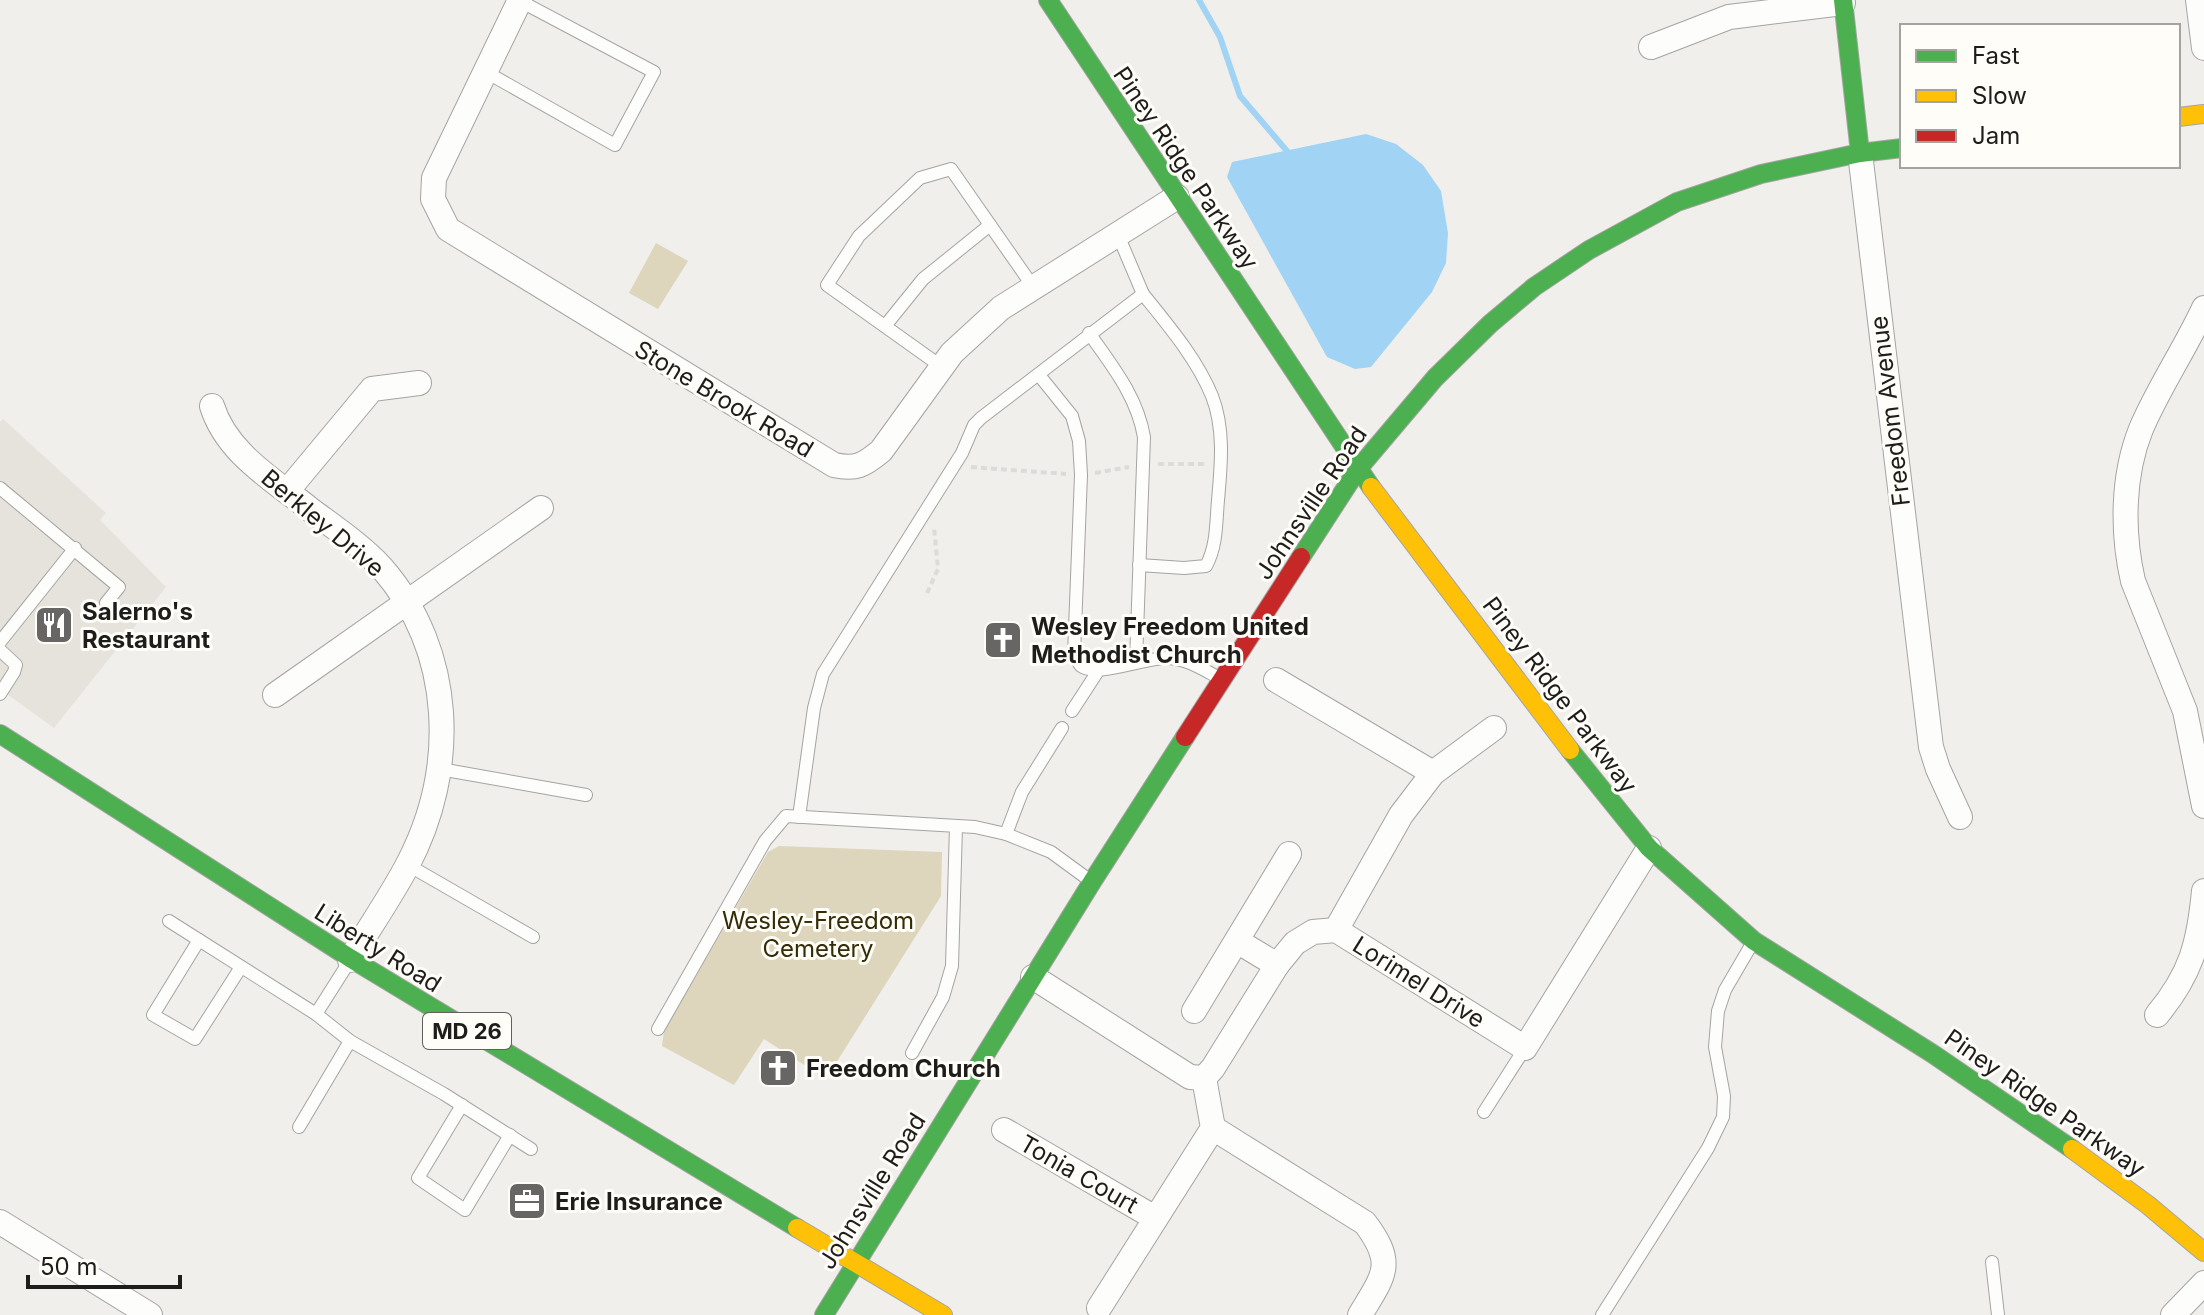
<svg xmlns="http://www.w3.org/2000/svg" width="2204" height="1315" font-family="Inter,sans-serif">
	<rect width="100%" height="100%" fill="#f0efec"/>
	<path fill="#e5e3db" d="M3,419l103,94 -6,7 66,67 -112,141 -54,-39v-267z"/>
	<g fill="#ddd6bc">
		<path d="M656,243l32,18 -30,48 -29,-16z"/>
		<path d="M779,846l163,6 -1,44 -115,183 -62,-40 -30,46 -72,-39 2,-15 104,-179z"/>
	</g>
	<path fill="#a0d3f4" d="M1366,134l30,10 27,21 18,26 7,42 -2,30 -14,29 -61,75 -16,2 -28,-12 -100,-180 5,-15z"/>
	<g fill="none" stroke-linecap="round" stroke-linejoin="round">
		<path stroke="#a0d3f4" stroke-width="6" d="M1199,0l21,37 20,59 47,55"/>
		<defs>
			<g id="lane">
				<path d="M486,72l129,73 39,-73 -134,-71"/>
				<path d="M885,326l38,-47 67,-54"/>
				<path d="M1089,333c23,33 48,63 55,104l-8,224"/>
				<path d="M942,367l-115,-82 32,-49 61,-58 31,-9 83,119"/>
				<path d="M1039,375l33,41 7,25 2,34 -7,180c3,4 4,8 7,11 16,12 65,-9 87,-8 20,1 36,12 53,21"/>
				<path d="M0,488l119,99 -13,16"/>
				<path d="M1139,565l45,3 22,-2c11,-20 10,-43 12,-66 3,-33 7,-71 -6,-104 -15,-37 -44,-71 -69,-102"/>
				<path d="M0,642l75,-94"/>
				<path d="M0,650l16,15 -2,7 -14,22"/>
				<path d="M1072,711l26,-40"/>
				<path d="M440,769l146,26"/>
				<path d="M799,817l15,-109 9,-34 139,-221 12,-28 7,-7 162,-124 -25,-59"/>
				<path d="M1006,834l16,-42 40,-64"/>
				<path d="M408,865l125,72"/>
				<path d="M169,921l147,93 34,27 94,53 87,55"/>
				<path d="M199,940l-46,75 42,24 46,-72"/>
				<path d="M316,1014l33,-52"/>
				<path d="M658,1029l107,-188 21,-25 189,11 31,7 45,18 41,30"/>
				<path d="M912,1053l31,-56 9,-31 4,-140"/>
				<path d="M462,1105l-44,73 47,32 45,-75"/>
				<path d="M1484,1112l41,-64"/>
				<path d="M299,1127l51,-86"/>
				<path d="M1992,1262l6,53"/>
				<path d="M1602,1315l106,-167 15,-31 1,-21 -9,-49 3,-36 7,-21 28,-48"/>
			</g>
			<g id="street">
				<path d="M520,0l-86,178 -1,21 15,30 386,236c22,5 30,0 47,-14l71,-98 49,-45 176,-111"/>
				<path d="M2198,0l6,48"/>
				<path d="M1651,47l78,-30 114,-14"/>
				<path d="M1860,153l71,594 7,22 22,48"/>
				<path d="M2204,308c-19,41 -45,79 -63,121 -19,47 -19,104 -8,152l52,130 19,95"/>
				<path d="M212,406c15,48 62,74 99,104 24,18 51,36 71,58 73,84 76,202 25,298 -17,32 -38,62 -57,94"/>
				<path d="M288,490l84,-101 47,-6"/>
				<path d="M1276,680l157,93"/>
				<path d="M275,695l266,-187"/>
				<path d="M1336,930l65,-115 32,-42 61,-45"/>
				<path d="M1237,941l40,24"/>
				<path d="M1033,977l157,100 14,1 9,-10 64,-103 18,-22 18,-11 23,-2 189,118 124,-200"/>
				<path d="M1194,1011l95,-157"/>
				<path d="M2157,1015c34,-41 42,-71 47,-124"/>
				<path d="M1213,1128l152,95c31,41 19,52 -5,92"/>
				<path d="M1004,1130l151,88"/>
				<path d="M0,1222l150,93"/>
				<path d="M1099,1308l114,-180 -9,-50"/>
				<path d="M2173,1315l31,-32"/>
			</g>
			<g id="fast">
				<path d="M1048,0l323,487"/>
				<path d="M1843,0l17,153"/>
				<path d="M1301,557l57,-88 77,-91 55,-54 44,-37 55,-37 88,-48 84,-28 99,-21 42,-5"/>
				<path d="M0,734l350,224 447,270"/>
				<path d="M1570,750l79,98 105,93 179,113 139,95"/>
				<path d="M824,1315l268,-433 93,-145"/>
			</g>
			<g id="slow">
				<path d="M2178,117l26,-3"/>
				<path d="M1371,487l199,263"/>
				<path d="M2072,1149l76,56 56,47"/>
				<path d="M797,1228l146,87"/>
			</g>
			<path id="jam" d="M1185,737l116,-180"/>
		</defs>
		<use href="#lane" stroke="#a5a4a2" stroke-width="14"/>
		<use href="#street" stroke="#a5a4a2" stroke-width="26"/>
		<use href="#fast" stroke="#a5a4a2" stroke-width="20"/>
		<use href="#slow" stroke="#a5a4a2" stroke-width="20"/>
		<use href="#jam" stroke="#a5a4a2" stroke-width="20"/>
		<g stroke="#dbdbda" stroke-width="4" stroke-dasharray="6 4" stroke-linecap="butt">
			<path d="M1158,464h47"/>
			<path d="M971,467l95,7"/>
			<path d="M1095,473l34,-6"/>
			<path d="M927,593l11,-24 -4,-42"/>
		</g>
		<use href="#lane" stroke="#fdfdfc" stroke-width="12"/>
		<use href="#street" stroke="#fdfdfc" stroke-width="24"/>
		<use href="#fast" stroke="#4caf50" stroke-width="18"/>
		<use href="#slow" stroke="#ffc107" stroke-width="18"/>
		<use href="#jam" stroke="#c62828" stroke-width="18"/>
	</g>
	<defs>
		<symbol id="restaurant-square" viewBox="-11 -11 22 22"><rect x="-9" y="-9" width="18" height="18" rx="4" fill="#686664" stroke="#fffdf8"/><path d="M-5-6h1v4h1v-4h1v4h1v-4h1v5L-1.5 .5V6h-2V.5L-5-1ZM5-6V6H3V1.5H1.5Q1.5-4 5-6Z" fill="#fff"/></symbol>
		<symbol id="church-square" viewBox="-11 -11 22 22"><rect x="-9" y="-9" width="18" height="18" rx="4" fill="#686664" stroke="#fffdf8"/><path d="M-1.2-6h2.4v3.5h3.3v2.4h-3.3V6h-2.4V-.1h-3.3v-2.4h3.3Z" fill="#fff"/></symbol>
		<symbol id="office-square" viewBox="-11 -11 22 22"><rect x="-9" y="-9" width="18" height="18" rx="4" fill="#686664" stroke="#fffdf8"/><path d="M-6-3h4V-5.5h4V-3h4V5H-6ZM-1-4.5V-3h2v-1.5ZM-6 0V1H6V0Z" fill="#fff"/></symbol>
	</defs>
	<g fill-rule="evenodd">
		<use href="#restaurant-square" x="32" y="603" width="44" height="44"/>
		<use href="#church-square" x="981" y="618" width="44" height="44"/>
		<use href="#church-square" x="756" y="1046" width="44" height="44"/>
		<use href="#office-square" x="505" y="1179" width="44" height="44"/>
	</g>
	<g text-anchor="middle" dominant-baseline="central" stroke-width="6" stroke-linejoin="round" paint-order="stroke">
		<rect fill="#fffdf8" stroke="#62605d" stroke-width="2" x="423" y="1013" width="88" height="36" rx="6"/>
		<g font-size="22" font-weight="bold" fill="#1e1d1b">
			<text x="467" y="1031">MD 26</text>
		</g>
		<g font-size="24" fill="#1e1d1b" stroke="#fffdf8">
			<text transform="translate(1186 168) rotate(56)">Piney Ridge Parkway</text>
			<text transform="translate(724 399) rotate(31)">Stone Brook Road</text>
			<text transform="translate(1890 411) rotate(-97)">Freedom Avenue</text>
			<text transform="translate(1311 503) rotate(-56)">Johnsville Road</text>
			<text transform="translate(323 523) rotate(40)">Berkley Drive</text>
			<text transform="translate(1560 695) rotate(53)">Piney Ridge Parkway</text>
			<text transform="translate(378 948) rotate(32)">Liberty Road</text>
			<text transform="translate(1419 982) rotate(32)">Lorimel Drive</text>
			<text transform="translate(2045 1103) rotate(35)">Piney Ridge Parkway</text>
			<text transform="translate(1079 1174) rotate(30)">Tonia Court</text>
			<text transform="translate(872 1191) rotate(-58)">Johnsville Road</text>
		</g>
		<g font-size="24" font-weight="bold" fill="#1e1d1b" stroke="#fffdf8" text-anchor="start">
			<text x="82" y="611">Salerno's<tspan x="82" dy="28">Restaurant</tspan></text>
			<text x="1031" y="626">Wesley Freedom United<tspan x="1031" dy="28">Methodist Church</tspan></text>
			<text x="806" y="1068">Freedom Church</text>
			<text x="555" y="1201">Erie Insurance</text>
		</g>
		<g font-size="24" fill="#342b07" stroke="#fffdf8">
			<text x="818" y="920">Wesley-Freedom<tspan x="818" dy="28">Cemetery</tspan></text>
		</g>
	</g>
	<rect x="1900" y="24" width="280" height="144" fill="#fffdf8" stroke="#a5a3a0" stroke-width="2"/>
	<rect x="1916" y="50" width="40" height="12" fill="#4caf50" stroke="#a5a3a0" stroke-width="2"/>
	<text x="1972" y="64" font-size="24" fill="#1e1d1b">Fast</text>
	<rect x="1916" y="90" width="40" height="12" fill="#ffc107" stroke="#a5a3a0" stroke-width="2"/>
	<text x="1972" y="104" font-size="24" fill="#1e1d1b">Slow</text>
	<rect x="1916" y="130" width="40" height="12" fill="#c62828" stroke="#a5a3a0" stroke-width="2"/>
	<text x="1972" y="144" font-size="24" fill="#1e1d1b">Jam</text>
	<path d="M28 1275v12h152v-12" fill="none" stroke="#1e1d1b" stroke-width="4"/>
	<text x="40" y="1275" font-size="24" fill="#1e1d1b" stroke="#fffdf8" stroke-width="6" paint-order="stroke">50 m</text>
</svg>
